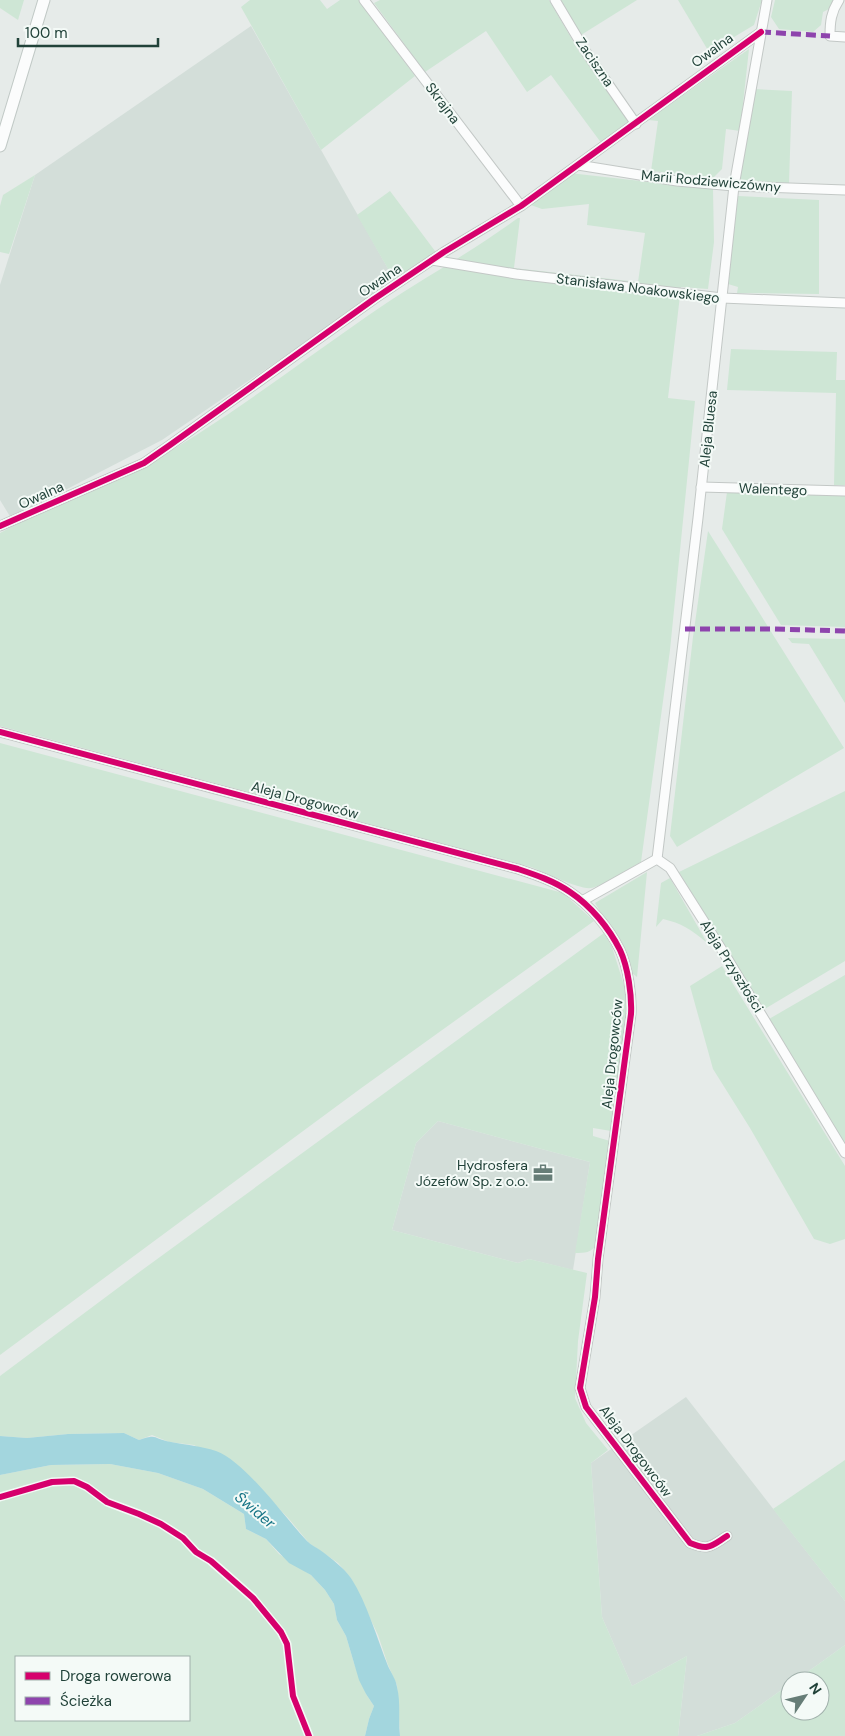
<svg xmlns="http://www.w3.org/2000/svg" width="845" height="1736" font-family="'DM Sans',sans-serif">
	<rect width="100%" height="100%" fill="#e6ebe9"/>
	<g fill="#d3ded9">
		<path d="M251,26l144,255 -233,159 -151,78 -11,-18v-215l35,-110z"/>
		<path d="M438,1121l152,41 -17,108 -44,-11 -11,4 -126,-33 24,-87z"/>
		<path d="M686,1397l159,204v44l-50,36h-5v3l-55,39 -38,13h-19l9,-80 -55,30 -30,-69 -11,-154z"/>
	</g>
	<g fill="#cee6d5" fill-rule="evenodd">
		<path d="M0,0h24l-6,20 -18,-12z"/>
		<path d="M250,0h70l7,9 13,-9h19l56,76 -94,74 -80,-143z"/>
		<path d="M380,0h169l31,53 51,69 -29,22 -51,-69 -24,17 -41,-61 -61,41 -51,-69z"/>
		<path d="M561,0h76l-56,35z"/>
		<path d="M678,0h84l-8,25 -45,27z"/>
		<path d="M775,0h62l-6,8 -8,4 -2,13 -8,7 -34,-3 -8,-12z"/>
		<path d="M749,49l-9,82 -14,-2 -4,40 -8,8 -63,-6 7,-50 -10,-1z"/>
		<path d="M754,89l38,2 -3,92 -49,-1z"/>
		<path d="M569,173l144,16 1,53 -6,47 -27,-2 -13,111 27,3 -25,249 -29,212c-13,7 -37,24 -50,26 -11,2 -47,-16 -60,-21l-531,-141v-193c28,-15 56,-29 85,-41 18,-7 35,-13 52,-22 81,-44 154,-101 229,-153 50,-35 103,-63 152,-99h2l-6,50 124,14 7,-49 -58,-8 2,-21 -47,5 -14,-5z"/>
		<path d="M35,175l-26,79 -9,-2v-46l3,-11z"/>
		<path d="M390,191l48,64 -43,26 -38,-66z"/>
		<path d="M738,196l81,4v94l-82,-1 1,-6 -10,-3z"/>
		<path d="M731,349l106,3 -1,28h9v105h-11l2,-92 -109,-3z"/>
		<path d="M727,492l118,4v131l-64,-2 -59,-96z"/>
		<path d="M708,531l136,217 -167,99 -7,-11 23,-199z"/>
		<path d="M788,638l57,1v64l-36,-59 -17,-1z"/>
		<path d="M0,743l563,150 31,28 -234,168 -360,266z"/>
		<path d="M845,791v170l-82,49 -84,-138z"/>
		<path d="M647,872l-10,105 -5,-4 -5,-17 -32,-53z"/>
		<path d="M670,878l36,63v1c-14,-12 -25,-19 -43,-23l-7,8 5,-44z"/>
		<path d="M604,933l8,14 12,38 3,19 -1,19 -15,108 -18,-3v8l17,5 -13,103c-6,9 -12,9 -22,9l15,-91 -152,-41 -22,22 -24,87 126,33 11,-4 58,14 -9,68 -3,57 11,25 22,27 -17,13 11,154 30,69 55,-30 -9,80h-278l-3,-51 -9,-20 -10,-30 -27,-57 -13,-15 -29,-20 -20,-24 -38,-40 -57,-34 -25,-3 -17,-7 -13,5 -15,-7 -56,1 -41,4 -27,-2v-60l138,-103z"/>
		<path d="M722,966l123,200v73l-15,5 -16,-5 -64,-111 -37,-59 -23,-83z"/>
		<path d="M845,975v169l-76,-125z"/>
		<path d="M845,1460v141l-72,-92z"/>
		<path d="M110,1464l48,9 45,16 41,25 2,15 20,10 13,15 32,21 14,15 9,14 3,16 9,16 8,27 12,31 8,12 -5,13 -4,17h-365v-261l51,-10zM16,1657h173v63h-173z"/>
		<path d="M845,1645v91h-148l38,-13 55,-39v27h30v-30h-25z"/>
	</g>
	<path fill="#a3d6de" d="M124,1433l15,7c19,-7 14,-1 32,2 15,3 30,4 45,9 30,11 69,67 91,90 4,4 9,6 13,9 11,8 23,17 31,28 16,25 26,60 37,88 3,7 8,13 9,21 4,16 1,33 3,49h-35l4,-17 5,-13 -8,-12 -7,-14 -13,-44 -9,-16 -3,-16 -9,-14 -14,-15 -22,-12 -23,-24 -20,-10 -2,-15 -41,-25 -45,-16 -48,-9 -59,1 -51,10v-39l27,2 41,-4z"/>
	<g fill="none" stroke-linecap="round" stroke-linejoin="round">
		<defs>
			<g id="minor">
				<path d="M364,0l157,206"/>
				<path d="M555,0l31,52 50,72"/>
				<path d="M839,0c-8,12 -9,22 -9,36l15,1"/>
				<path d="M578,165l99,16 57,5 111,4"/>
				<path d="M432,260l84,14 206,24 123,5"/>
				<path d="M701,487l144,4"/>
				<path d="M0,526l144,-63 26,-18 204,-146 70,-47 77,-46 240,-174"/>
				<path d="M0,732l518,137c18,6 36,12 52,23 21,14 39,36 50,58 8,17 12,46 11,64l-33,245 -3,38 -15,91 6,19 104,136c19,8 21,3 37,-7"/>
				<path d="M657,859l41,-341 36,-332 33,-186"/>
				<path d="M582,901l75,-42 13,9 57,90 118,195"/>
			</g>
			<path id="secondary" d="M0,146l44,-146"/>
		</defs>
		<use href="#minor" stroke="#c3c8c6" stroke-width="11"/>
		<use href="#secondary" stroke="#c1c9c6" stroke-width="13"/>
		<use href="#minor" stroke="#fbfcfc" stroke-width="9"/>
		<use href="#secondary" stroke="#fbfcfc" stroke-width="11"/>
		<g stroke="#8e44ad" stroke-width="5" stroke-dasharray="10 5" stroke-linecap="butt">
			<path d="M761,32l69,4"/>
			<path d="M685,629h90l70,2"/>
		</g>
		<defs>
			<g id="cycleway">
				<path d="M0,526l144,-63 26,-18 204,-146 70,-47 77,-46 240,-174"/>
				<path d="M0,732l518,137c18,6 36,12 52,23 21,14 39,36 50,58 8,17 12,46 11,64l-33,245 -3,38 -15,91 6,19 104,136c19,8 21,3 37,-7"/>
				<path d="M0,1497l52,-15 22,-1 13,6 20,15 32,12 22,10 22,14 13,14 15,9 42,37 28,34 6,12 6,52 16,40"/>
			</g>
		</defs>
		<use href="#cycleway" stroke="#f4faf7" stroke-width="9"/>
		<use href="#cycleway" stroke="#d6006c" stroke-width="6"/>
	</g>
	<defs>
		<symbol id="office-bare" viewBox="-9 -9 18 18"><path d="M-6-3h4V-5.5h4V-3h4V5H-6ZM-1-4.5V-3h2v-1.5ZM-6 0V1H6V0Z" fill="#667d77" stroke="#f4faf7" stroke-width="2.5" paint-order="stroke"/></symbol>
	</defs>
	<g fill-rule="evenodd">
		<use href="#office-bare" x="529" y="1159" width="28" height="28"/>
	</g>
	<g text-anchor="middle" dominant-baseline="central" stroke-width="4" stroke-linejoin="round" paint-order="stroke">
		<g font-size="14" fill="#214239" stroke="#f4faf7">
			<text transform="translate(712 50) rotate(-36)">Owalna</text>
			<text transform="translate(595 62) rotate(56)">Zaciszna</text>
			<text transform="translate(443 103) rotate(53)">Skrajna</text>
			<text transform="translate(711 181) rotate(5)">Marii Rodziewiczówny</text>
			<text transform="translate(380 280) rotate(-34)">Owalna</text>
			<text transform="translate(638 288) rotate(7)">Stanisława Noakowskiego</text>
			<text transform="translate(708 429) rotate(-84)">Aleja Bluesa</text>
			<text transform="translate(773 489) rotate(2)">Walentego</text>
			<text transform="translate(41 495) rotate(-24)">Owalna</text>
			<text transform="translate(305 800) rotate(15)">Aleja Drogowców</text>
			<text transform="translate(732 966) rotate(58)">Aleja Przyszłości</text>
			<text transform="translate(612 1054) rotate(-84)">Aleja Drogowców</text>
			<text transform="translate(636 1451) rotate(53)">Aleja Drogowców</text>
		</g>
		<g font-size="14" fill="#214239" stroke="#f4faf7" text-anchor="end">
			<text x="528" y="1165">Hydrosfera<tspan x="528" dy="16">Józefów Sp. z o.o.</tspan></text>
		</g>
		<g font-size="15" font-style="italic" fill="#147385" stroke="#f4faf7">
			<text transform="translate(255 1510) rotate(40)">Świder</text>
		</g>
	</g>
	<rect x="15" y="1656" width="175" height="65" fill="#f4faf7" stroke="#a0b0ab"/>
	<rect x="25" y="1672" width="25" height="8" fill="#d6006c" stroke="#a0b0ab"/>
	<text x="60" y="1681" font-size="15" fill="#214239">Droga rowerowa</text>
	<rect x="25" y="1697" width="25" height="8" fill="#8e44ad" stroke="#a0b0ab"/>
	<text x="60" y="1706" font-size="15" fill="#214239">Ścieżka</text>
	<g transform="translate(805 1696) rotate(55)"><circle r="24" fill="#f4faf7" stroke="#a0b0ab"/>
	<path d="M0-4L9 19L0 12L-9 19Z" fill="#667d77"/>
	<text y="-8" font-size="14" font-weight="bold" text-anchor="middle" fill="#214239">N</text>
	</g>
	<path d="M18 38v8h140v-8" fill="none" stroke="#214239" stroke-width="2.5"/>
	<text x="25" y="38" font-size="15" fill="#214239" stroke="#f4faf7" stroke-width="4" paint-order="stroke">100 m</text>
</svg>
